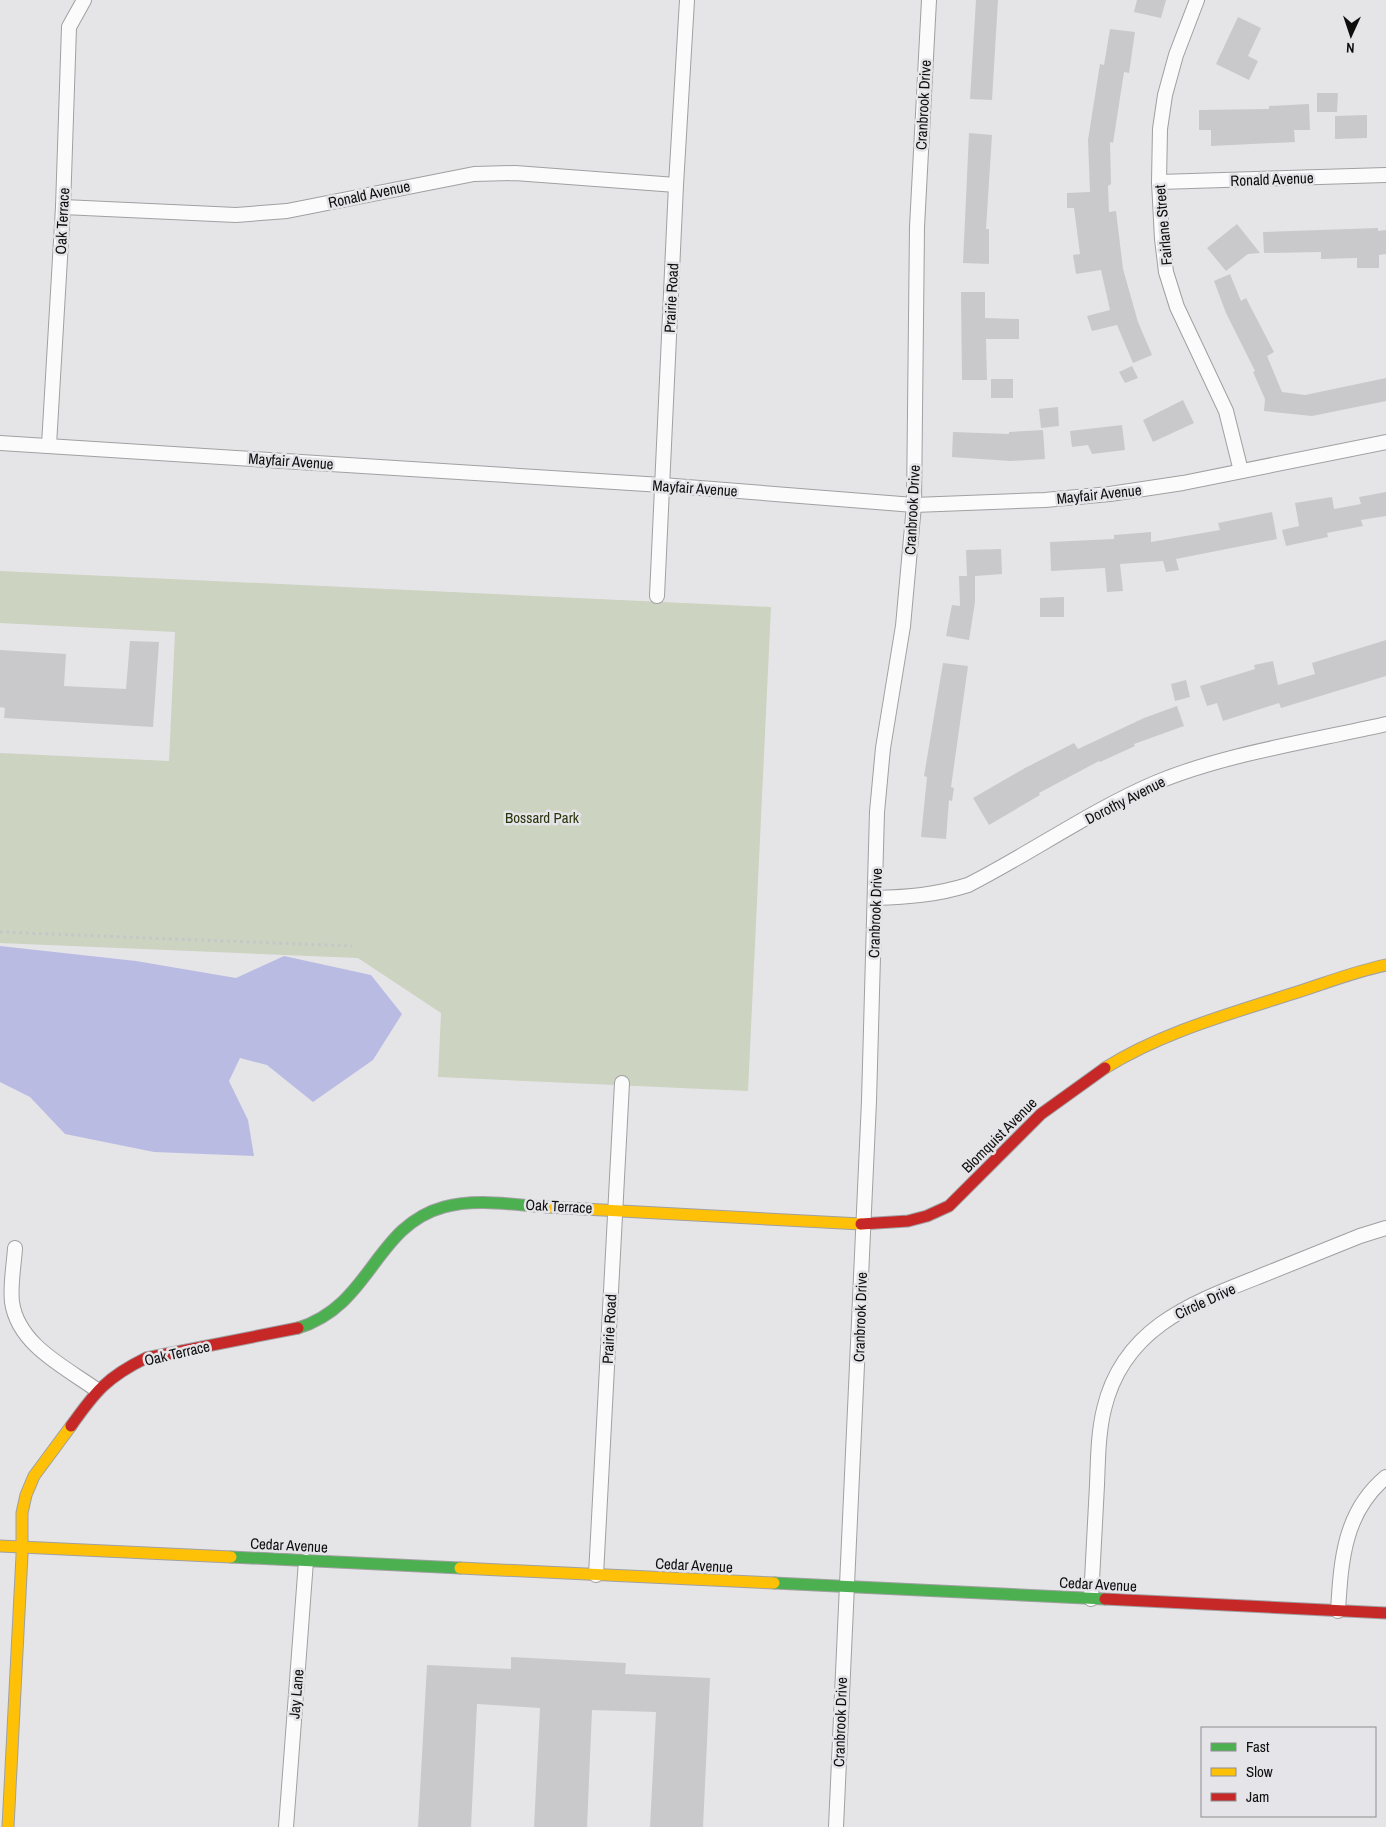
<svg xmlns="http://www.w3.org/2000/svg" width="1386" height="1827" font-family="'Archivo Narrow',sans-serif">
	<rect width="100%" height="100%" fill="#e5e5e8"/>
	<path fill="#ccd3c0" d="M0,571l771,36 -23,484 -310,-14 3,-64 -83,-55 -358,-15v-190l169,8 6,-129 -175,-9z"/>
	<path fill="#babbe3" d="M0,946l136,15 100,17 48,-22 87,19 31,39 -29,46 -60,42 -46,-37 -27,-7 -11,23 19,39 6,36 -100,-4 -89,-18 -35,-37 -30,-15z"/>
	<g fill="#c9c9cb">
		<path d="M976,0h22l-6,100 -22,-1z"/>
		<path d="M1137,0h29l-5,18 -27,-6z"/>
		<path d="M1238,17l23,11 -13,28 10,5 -9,19 -33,-16z"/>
		<path d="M1110,29l25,3 -6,41 -5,-1 -11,71 -3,-1 1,42 -3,2 1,26 7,-1 7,58 15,53 14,33 -19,8 -16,-38 -25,6 -5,-15 23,-6 -9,-40 -25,4 -3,-19 7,-1 -6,-46h-7v-15l23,-1 -2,-52 12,-76 4,1z"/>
		<path d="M1317,93h21l-1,19h-20z"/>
		<path d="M1309,104l1,26h-16l1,12 -84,4v-16h-12v-20l70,-1v-3z"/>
		<path d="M1367,115v23l-32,1v-23z"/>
		<path d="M969,133l23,2 -6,94h3v35l-26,-1z"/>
		<path d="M1237,224l23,29 -12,1 -22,17 -19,-23z"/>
		<path d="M1378,228v3l8,-1v24l-7,1v13h-22v-10l-36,1v-7l-57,1 -1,-21z"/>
		<path d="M1230,274l11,27 5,-3 28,54 -7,4 15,36 23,3 81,-17v23l-74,15 -48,-5 1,-12 -12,-27 2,-1 -29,-58 -12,-32z"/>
		<path d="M961,292h24v26l34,1v20h-33l1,41h-25z"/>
		<path d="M1132,366l6,12 -13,5 -6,-11z"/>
		<rect x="991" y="379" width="22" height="19"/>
		<path d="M1183,400l11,23 -41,19 -10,-22z"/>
		<path d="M1058,407l1,19 -18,2 -2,-19z"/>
		<path d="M1122,425l3,25 -33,4 -4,-9 -16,2 -2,-16z"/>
		<path d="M1043,430l2,29 -35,2 -58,-4 1,-25 56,2v-2z"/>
		<path d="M1386,492v24l-25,4 2,6 -36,7 1,4 -42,9 -4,-16 17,-4 -4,-23 37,-6 2,12 27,-5 -2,-7z"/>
		<path d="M1272,512l5,27 -101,20 3,11 -13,2 -3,-11 -43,3 3,27 -16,1 -2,-24 -54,3 -1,-29 64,-3v-4l37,-3v10l69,-12 -2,-7z"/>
		<path d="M1001,549l1,25 -27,2v26l-6,38 -23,-4 6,-31 8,1 -1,-30h8l-1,-26z"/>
		<path d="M1064,597v20h-24v-19z"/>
		<path d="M1386,640v36l-105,32 -2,-5 -56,18 -6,-18 -10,3 -7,-20 55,-17 -1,-4 19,-4 5,24 37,-11 -3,-11z"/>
		<path d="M130,641l29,1 -6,85 -149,-9 1,-10 -5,-1v-57l66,4 -2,32 62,3z"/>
		<path d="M943,663l25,3 -17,121 3,1 -2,13 -3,-1 -3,39 -25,-2 6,-60 -3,-1z"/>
		<path d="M1186,680l4,17 -15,4 -4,-17z"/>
		<path d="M1177,706l7,20 -50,18 1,2 -35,16 -1,-1 -60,32 1,2 -51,30 -16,-27 52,-30 49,-25 4,6 66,-31z"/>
		<path d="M511,1657l115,6 -1,11 85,4 -7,149h-53l6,-115 -64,-2 -5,117h-53l6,-119 -63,-4 -6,123h-53l9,-162 84,4z"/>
	</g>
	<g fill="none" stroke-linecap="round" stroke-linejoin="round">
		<defs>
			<g id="street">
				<path d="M1197,0l-21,55 -11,40 -5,34 -1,53 3,57 4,33 11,35 49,104 15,60"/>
				<path d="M1159,182l227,-7"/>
				<path d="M63,207l173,8 51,-4 187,-37 41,-1 161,12"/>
				<path d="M0,443l662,42 252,20 131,-5 65,-6 73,-11 203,-41"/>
				<path d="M49,445l14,-238 6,-180 15,-27"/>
				<path d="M657,596l19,-411 11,-185"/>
				<path d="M875,898c33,-1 61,-3 93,-13 63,-32 122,-74 187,-102 69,-29 157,-42 231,-59"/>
				<path d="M15,1248c-1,17 -5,37 -3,54 6,43 53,65 85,88"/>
				<path d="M596,1575l26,-492"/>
				<path d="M1091,1599c2,-38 4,-76 6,-114 1,-25 1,-51 7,-76 19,-80 85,-105 154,-132 34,-14 68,-27 102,-41l26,-8"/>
				<path d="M1338,1611c3,-51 6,-99 48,-134"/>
				<path d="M286,1827l20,-266"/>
				<path d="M836,1827l33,-726 8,-289 6,-64 20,-122 11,-121 3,-278 12,-227"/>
			</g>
			<g id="fast">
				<path d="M298,1328c74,-23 76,-102 146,-121 32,-9 70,-2 103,0"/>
				<path d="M231,1557l229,11"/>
				<path d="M774,1583l331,16"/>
			</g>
			<g id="slow">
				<path d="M1105,1068c56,-35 121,-53 183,-73 33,-10 64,-23 98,-30"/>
				<path d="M547,1207l314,17"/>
				<path d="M0,1546l231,11"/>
				<path d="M460,1568l314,15"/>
				<path d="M8,1827l14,-272v-42l4,-18 8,-19 37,-50"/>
			</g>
			<g id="jam">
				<path d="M861,1224l47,-3 19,-5 22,-10 92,-92 64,-46"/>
				<path d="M71,1426c24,-34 36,-49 75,-68l152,-30"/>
				<path d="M1105,1599l281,14"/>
			</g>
		</defs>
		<use href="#street" stroke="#a0a0a2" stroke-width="16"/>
		<use href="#fast" stroke="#a0a0a2" stroke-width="13"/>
		<use href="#slow" stroke="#a0a0a2" stroke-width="13"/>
		<use href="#jam" stroke="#a0a0a2" stroke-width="13"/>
		<path stroke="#c6c6c8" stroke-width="3" stroke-dasharray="2.5 4" stroke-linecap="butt" d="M0,932l352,14"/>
		<use href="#street" stroke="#fbfbfc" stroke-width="14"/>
		<use href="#fast" stroke="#4caf50" stroke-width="11"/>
		<use href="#slow" stroke="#ffc107" stroke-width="11"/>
		<use href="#jam" stroke="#c62828" stroke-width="11"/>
	</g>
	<g text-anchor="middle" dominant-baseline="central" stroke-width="5" stroke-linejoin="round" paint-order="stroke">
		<g font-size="15" fill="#0e0e0f" stroke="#e4e4e9">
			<text transform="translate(923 105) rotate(-87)">Cranbrook Drive</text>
			<text transform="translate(1272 179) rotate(-2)">Ronald Avenue</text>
			<text transform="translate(369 194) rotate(-12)">Ronald Avenue</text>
			<text transform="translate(62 221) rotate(-87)">Oak Terrace</text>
			<text transform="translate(1163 225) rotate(-95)">Fairlane Street</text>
			<text transform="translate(671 298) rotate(-87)">Prairie Road</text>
			<text transform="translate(291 461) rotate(4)">Mayfair Avenue</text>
			<text transform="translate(695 488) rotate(4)">Mayfair Avenue</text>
			<text transform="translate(1099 494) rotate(-6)">Mayfair Avenue</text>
			<text transform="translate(912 510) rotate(-87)">Cranbrook Drive</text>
			<text transform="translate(1125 800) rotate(-27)">Dorothy Avenue</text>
			<text transform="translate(875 913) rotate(-88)">Cranbrook Drive</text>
			<text transform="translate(999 1135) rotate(-45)">Blomquist Avenue</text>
			<text transform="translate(559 1206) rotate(3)">Oak Terrace</text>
			<text transform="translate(1205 1301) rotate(-25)">Circle Drive</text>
			<text transform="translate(860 1317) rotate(-88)">Cranbrook Drive</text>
			<text transform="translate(609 1329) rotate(-87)">Prairie Road</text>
			<text transform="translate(177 1353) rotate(-13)">Oak Terrace</text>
			<text transform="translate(289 1545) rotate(3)">Cedar Avenue</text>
			<text transform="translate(694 1565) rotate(3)">Cedar Avenue</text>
			<text transform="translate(1098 1584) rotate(3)">Cedar Avenue</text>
			<text transform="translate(296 1694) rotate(-85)">Jay Lane</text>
			<text transform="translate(840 1722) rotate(-88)">Cranbrook Drive</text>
		</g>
		<g font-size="15" fill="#29360b" stroke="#e4e4e9">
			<text x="542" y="817">Bossard Park</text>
		</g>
	</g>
	<rect x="1201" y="1727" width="175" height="90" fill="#e4e4e9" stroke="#8e8e92"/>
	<rect x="1211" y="1743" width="25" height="8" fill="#4caf50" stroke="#8e8e92"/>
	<text x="1246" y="1752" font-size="15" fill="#0e0e0f">Fast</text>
	<rect x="1211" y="1768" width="25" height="8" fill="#ffc107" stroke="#8e8e92"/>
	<text x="1246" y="1777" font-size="15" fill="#0e0e0f">Slow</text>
	<rect x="1211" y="1793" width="25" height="8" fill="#c62828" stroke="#8e8e92"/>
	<text x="1246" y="1802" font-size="15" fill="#0e0e0f">Jam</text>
	<g transform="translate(1351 35) rotate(183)" stroke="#e4e4e9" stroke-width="4" paint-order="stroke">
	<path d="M0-4L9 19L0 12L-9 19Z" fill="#0e0e0f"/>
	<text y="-8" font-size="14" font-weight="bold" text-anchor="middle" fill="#0e0e0f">N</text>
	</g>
</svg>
